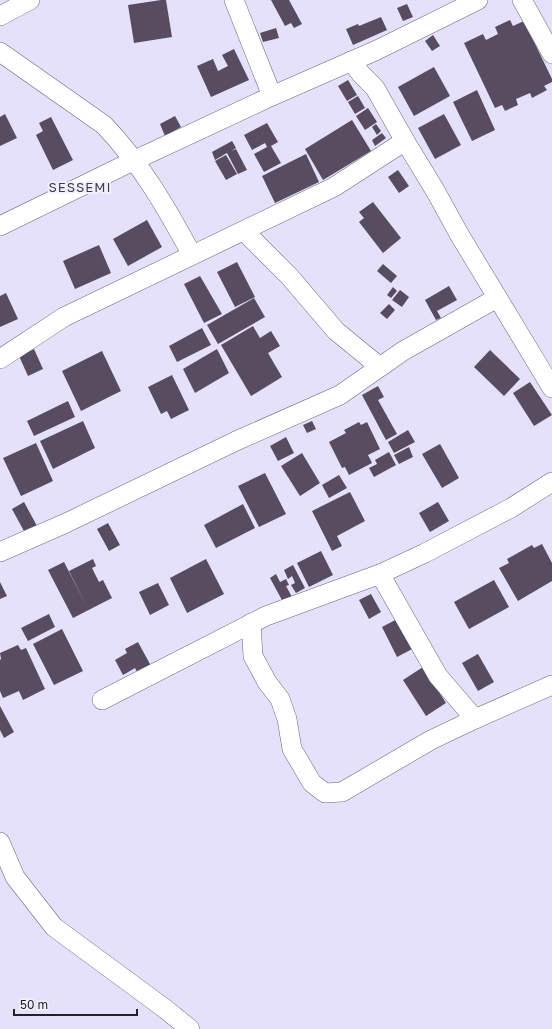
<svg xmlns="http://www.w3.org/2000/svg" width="552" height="1029" font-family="'Golos Text',sans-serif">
	<rect width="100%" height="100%" fill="#e5e1fa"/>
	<g fill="#574c60">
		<path d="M161,0h5l6,37 -38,6 -6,-38z"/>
		<path d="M271,0h18l13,24 -8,4 -3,-5 -6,3z"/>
		<path d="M407,4l6,13 -10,4 -6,-13z"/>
		<path d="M381,17l6,13 -34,15 -7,-16 12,-5 1,2z"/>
		<path d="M510,20l3,6 11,-5 28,58v3l-8,4 3,4 -15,8 -2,-5 -14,6 2,6 -13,6 -3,-6 -7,3 -31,-65 19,-9 3,6 12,-6 -3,-7z"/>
		<path d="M276,28l3,10 -16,4 -3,-9z"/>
		<path d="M433,35l7,11 -8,5 -7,-10z"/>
		<path d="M234,49l15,31 -38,17 -14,-31 16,-7 5,12 10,-5 -6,-11z"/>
		<path d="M434,67l16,29 -36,20 -16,-29z"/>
		<path d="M348,80l9,15 -10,6 -9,-15z"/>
		<path d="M477,90l18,40 -23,11 -19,-39z"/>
		<path d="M358,96l7,12 -10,6 -7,-12z"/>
		<path d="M368,108l9,14 -12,8 -9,-14z"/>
		<path d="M5,114l12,24 -17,8v-29z"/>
		<path d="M444,114l17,31 -26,14 -17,-31z"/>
		<path d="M175,116l6,11 -16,9 -5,-12z"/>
		<path d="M51,117l22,43 -20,10 -17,-35 7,-4 -4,-8z"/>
		<path d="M352,120l19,31 -48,29 -18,-31z"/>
		<path d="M267,123l11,19 -7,4 10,17 -17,9 -10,-18 13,-7 -2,-4 -13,7 -8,-15z"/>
		<path d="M376,124l5,7 -4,4 -5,-8z"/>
		<path d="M382,133l4,5 -11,8 -3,-6z"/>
		<path d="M232,141l4,7 -5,3 5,-2 11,21 -9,4 -11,-21 -12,7 -3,-8z"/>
		<path d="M306,154l13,28 -44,21 -13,-27z"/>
		<path d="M226,155l11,19 -11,6 -11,-19z"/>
		<path d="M398,170l11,16 -10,7 -11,-16z"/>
		<path d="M373,202l28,36 -18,15 -24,-31 5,-4 -5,-6z"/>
		<path d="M147,220l15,27 -34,19 -15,-27z"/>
		<path d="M99,245l12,28 -36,16 -12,-28z"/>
		<path d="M237,262l18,35 -20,10 -18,-35z"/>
		<path d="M383,264l14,12 -6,7 -14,-12z"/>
		<path d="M200,276l22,38 -18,9 -20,-39z"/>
		<path d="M449,286l8,14 -20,11 4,7 -5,2 -11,-20z"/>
		<path d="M393,287l4,4 -6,7 -4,-3z"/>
		<path d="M400,290l9,7 -7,10 -10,-7z"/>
		<path d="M6,293l12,26 -18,8v-31z"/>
		<path d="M254,298l11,19 -47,27 -11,-19z"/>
		<path d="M389,304l6,6 -8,9 -7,-6z"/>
		<path d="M253,326l7,12 11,-7 9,15 -12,7 14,24 -31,19 -30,-51z"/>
		<path d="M202,328l9,17 -34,17 -8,-16z"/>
		<path d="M34,349l9,20 -15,7 -9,-20z"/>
		<path d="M217,349l12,24 -34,20 -12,-24z"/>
		<path d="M490,350l30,29 -16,17 -30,-29z"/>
		<path d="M102,351l19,40 -40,20 -19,-40z"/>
		<path d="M172,375l17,35 -18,9 -4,-8 -6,3 -13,-27z"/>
		<path d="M530,382l22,33 -18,11 -21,-33z"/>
		<path d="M378,386l6,11 -6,3 19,34 -11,6 -24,-45z"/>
		<path d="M68,401l7,16 -41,19 -7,-15z"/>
		<path d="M83,421l12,27 -42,21 -13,-28z"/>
		<path d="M312,421l4,8 -9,4 -4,-8z"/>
		<path d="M359,422l2,3 6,-3 13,27 -12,6 4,8 -23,12 -4,-8 -3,1 -13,-26 17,-9 -2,-3z"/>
		<path d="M408,430l7,12 -21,11 -6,-11z"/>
		<path d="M286,437l8,16 -16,8 -8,-15z"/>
		<path d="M36,443l17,38 -32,15 -18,-38z"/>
		<path d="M440,444l19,34 -17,10 -20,-34z"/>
		<path d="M409,447l4,10 -14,7 -5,-9z"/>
		<path d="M389,452l7,13 -22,12 -5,-9 8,-4 -2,-4z"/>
		<path d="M302,453l18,30 -20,13 -19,-30z"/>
		<path d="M265,473l21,41 -27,13 -21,-41z"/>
		<path d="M339,475l8,13 -18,10 -7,-13z"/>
		<path d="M350,492l15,29 -28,15 5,10 -10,5 -20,-40z"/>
		<path d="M24,502l13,24 -12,7 -13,-24z"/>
		<path d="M438,502l11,19 -19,11 -11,-19z"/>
		<path d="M243,504l12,24 -39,20 -12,-23z"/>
		<path d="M108,523l12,22 -11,6 -12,-22z"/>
		<path d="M542,544l10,19v18l-34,20 -19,-33 10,-5 -2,-4 25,-14 2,3z"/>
		<path d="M321,551l12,24 -24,12 -12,-24z"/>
		<path d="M93,559l3,7 -4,2 7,14 4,-2 9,18 -39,20 -25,-48 16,-8 23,45 -18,-36z"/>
		<path d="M206,559l18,35 -37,19 -17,-35z"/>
		<path d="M293,565l12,23 -9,5 -5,-8 4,-2 -3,-7 -4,3 -4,-9z"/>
		<path d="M276,574l4,8 6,-3 3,6 -3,1 6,11 -9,5 -13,-24z"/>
		<path d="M494,580l15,27 -40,22 -15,-27z"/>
		<path d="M0,582l7,14 -7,3z"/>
		<path d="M158,583l11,22 -19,10 -11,-23z"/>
		<path d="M371,594l10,18 -12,7 -10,-19z"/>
		<path d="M49,614l6,13 -27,14 -7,-13z"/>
		<path d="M401,617l15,30 -19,10 -15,-30z"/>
		<path d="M62,629l21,42 -29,14 -21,-41z"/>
		<path d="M138,642l13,24 -13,8 -3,-6 -12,7 -8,-15 12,-7 -2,-4z"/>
		<path d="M18,645l3,5 5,-2 19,41 -22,11 -4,-9 -16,7 -3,-7v-31l1,-1 -1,-6z"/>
		<path d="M478,654l16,28 -16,9 -16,-28z"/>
		<path d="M423,667l23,36 -20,13 -23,-36z"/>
		<path d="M0,706l14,26 -10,6 -4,-8z"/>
	</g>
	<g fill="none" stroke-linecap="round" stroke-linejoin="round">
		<defs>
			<g id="street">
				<path d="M234,0l38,96"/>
				<path d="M522,0l30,54"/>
				<path d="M0,16l30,-16"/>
				<path d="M0,52l104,73c38,40 62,82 88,130"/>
				<path d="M351,61l10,13 14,14 30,53 31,51 23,42 93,154"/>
				<path d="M0,226l135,-66 137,-64 105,-46 101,-50"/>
				<path d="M244,231l45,45 47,55 44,36"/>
				<path d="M0,359l64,-42 270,-130 71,-46"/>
				<path d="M0,552l66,-29 170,-82 104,-46 63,-44 94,-53"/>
				<path d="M380,574l58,102 37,43"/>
				<path d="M251,623l2,33 14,26 13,17 7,20 5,30 20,34 13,10 17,-1 89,-52 44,-21 77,-34"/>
				<path d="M102,700l164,-84 114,-42 45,-21 86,-45 41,-26"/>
				<path d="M0,842l15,35 39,50 110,81 26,21"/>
			</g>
		</defs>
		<use href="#street" stroke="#6b677d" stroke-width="20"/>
		<use href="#street" stroke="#fff" stroke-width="19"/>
	</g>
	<g text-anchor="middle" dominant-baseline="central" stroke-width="4" stroke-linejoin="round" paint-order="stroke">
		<g font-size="13" letter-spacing="1" fill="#403c50" stroke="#f2f1fb">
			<text x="80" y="187">SESSEMI</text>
		</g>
	</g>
	<path d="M14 1009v6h123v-6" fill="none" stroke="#23222b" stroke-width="2"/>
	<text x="20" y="1009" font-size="12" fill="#23222b" stroke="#f2f1fb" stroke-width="3" paint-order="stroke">50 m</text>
</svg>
